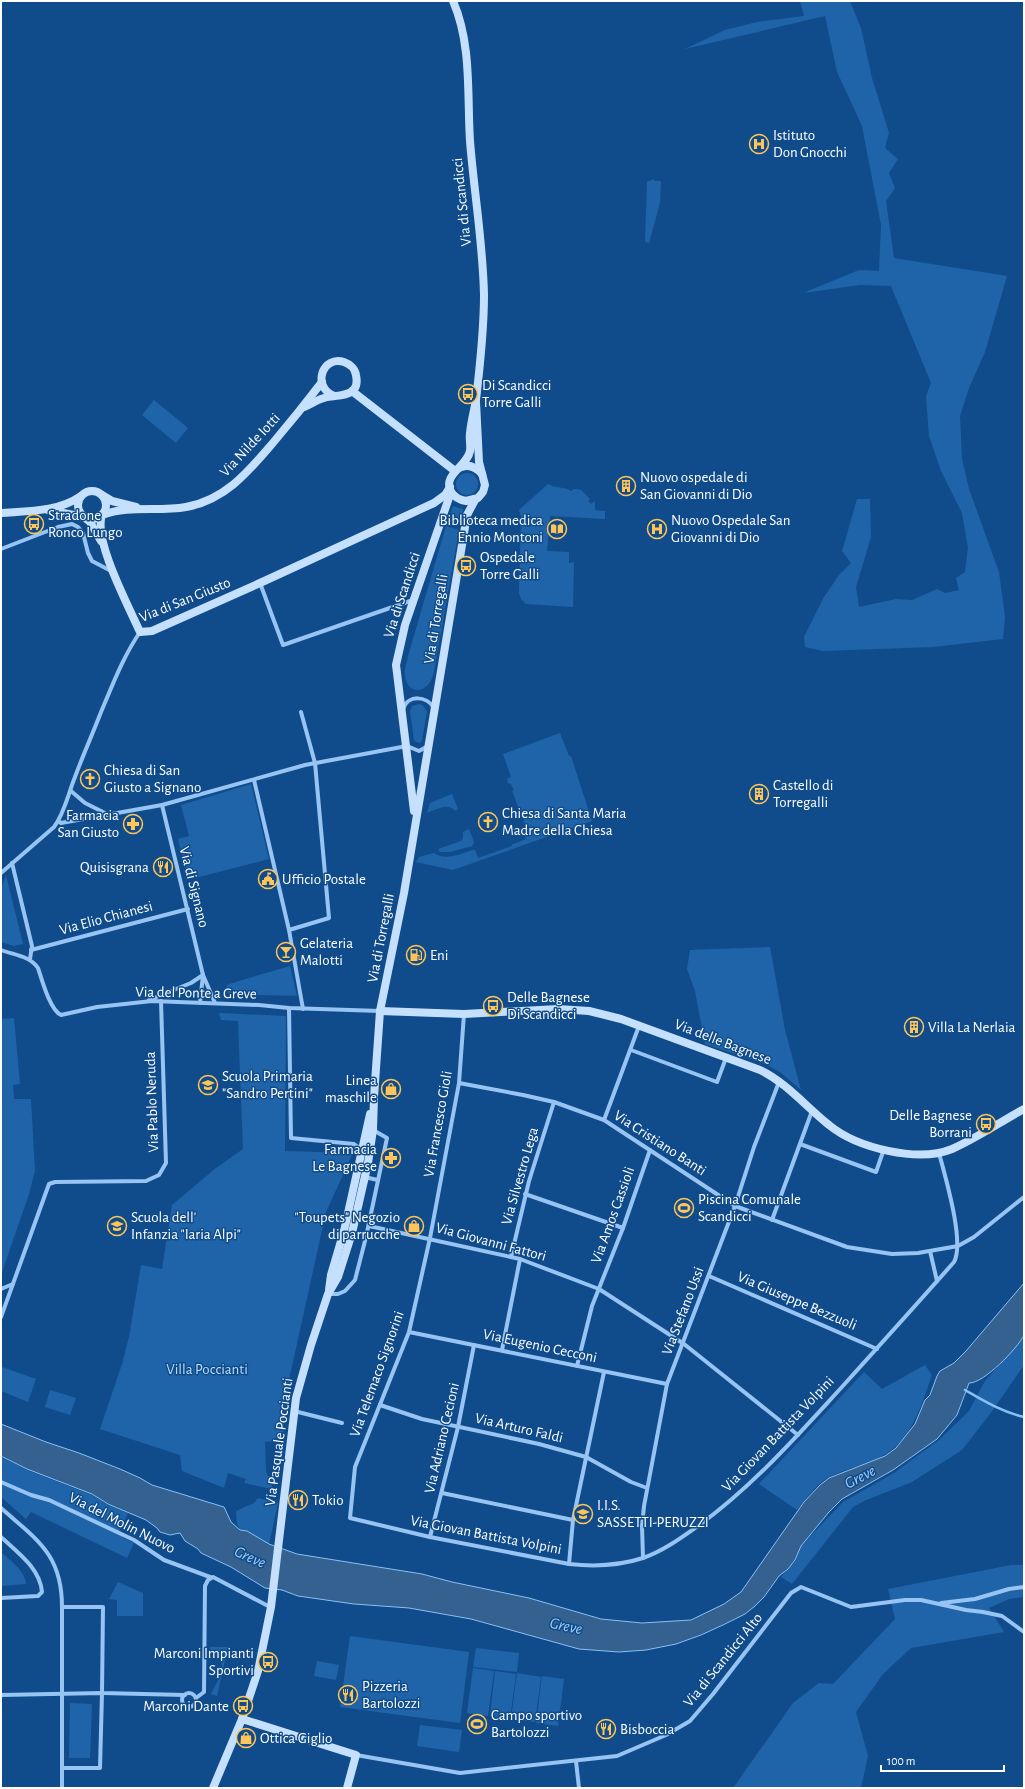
<svg xmlns="http://www.w3.org/2000/svg" width="1025" height="1789" font-family="'Alegreya Sans',sans-serif">
	<rect width="100%" height="100%" fill="#104c8b"/>
	<g fill="#1f64a9">
		<path d="M800,1h50l11,27 11,50 17,55 -4,15 13,11 -9,14 6,15 -9,13 8,57 113,18 -22,76 -16,36 -9,28 2,43 7,30 30,83 6,45 -2,22 -70,8 -110,4 -18,-4 -1,-10 20,-40 15,-22 12,-12 -9,-12 15,-52h13l1,38 -15,50 3,20 37,-8 16,1 25,-11 8,4 14,-3 -3,-12 9,-6 3,-24 -6,-35 -21,-42 -12,-35 -3,-40 5,-13 -40,-97 -31,-1 -57,8 56,-23 20,1 2,-46 -19,-99 -25,-54 -12,-56 -140,33 40,-19 32,-8 47,-6z"/>
		<path d="M654,179l1,2h6l-1,22 -11,40 -4,-1 2,-60z"/>
		<path d="M154,400l34,28 -12,15 -34,-28z"/>
		<circle cx="467" cy="484" r="11"/>
		<path d="M548,484c8,5 16,2 23,7l3,-2 7,1 9,9 -2,2 3,3 4,-3v9l10,1v8l-55,-3 -3,35 22,1v11l5,-1 -1,45 -47,-3 -5,-5 -2,-6 2,-77 -2,-6z"/>
		<path d="M453,506l10,3 -2,17 -14,-3z"/>
		<path d="M446,526l13,4 -25,142c-5,23 -27,24 -29,3 -1,-6 2,-13 3,-19z"/>
		<path d="M419,704l3,1 5,6 -5,29 -2,3 -4,-1 -2,-2 -4,-29 2,-5z"/>
		<path d="M560,733l9,23h2l21,65 -139,49 -37,-8 3,-5 15,-4c11,8 27,1 38,-3h3l3,8 34,-12 -1,-1 15,-6 -2,-7 2,-2 -4,-16 -2,-2 -8,-21 2,-1 -3,-6 -3,-1 -1,-4 4,-2 -8,-23z"/>
		<path d="M251,784l18,75 -81,21 -10,-41 11,-3 -8,-31z"/>
		<path d="M452,794l6,15 -3,2c-7,-9 -19,-1 -28,2l3,-10z"/>
		<path d="M469,829l5,13 -2,4 -22,6h-10l-2,-3 23,-8 2,-3v-6z"/>
		<path d="M6,875l17,69 -9,2 -13,-4v-53z"/>
		<path d="M770,947l15,83 16,60 -21,-18 -15,-8 -60,-20 -10,-53 -8,-22 3,-19z"/>
		<path d="M290,966l7,30 -67,-2 -5,-3 1,-4 3,-3z"/>
		<path d="M219,1013l67,3 -1,135 68,2 -27,59 -41,186 -2,42 -18,2 1,29 2,5h4v13l-28,-6 2,-4 -18,-6 -4,15 -42,-17 -2,-16 -80,-26 22,-65 7,-27 12,-72 21,4 10,-64 44,-37 27,-19 -5,-128 -17,-1z"/>
		<path d="M14,1018l6,66 -7,1 1,14h17l4,72 -6,23 -28,81v-256z"/>
		<path d="M1024,1335v30l-34,49 -28,36 -50,32 -48,19 -11,6 -61,77 -11,-7 15,-17 5,-14 42,-44 51,-29 45,-33 30,-29 16,-30 26,-29z"/>
		<path d="M925,1365l7,10c-9,25 -16,52 -36,71 -18,17 -45,20 -67,31 -13,7 -22,21 -32,33l-38,-26 105,-112 18,17z"/>
		<path d="M2,1367l34,12 -8,23 -27,-11z"/>
		<path d="M50,1390l26,8 -6,17 -25,-8z"/>
		<path d="M1,1457l26,13 65,25 16,10 20,8 -9,19 4,6 11,5 -7,15 -96,-46 -5,7 -25,-22z"/>
		<path d="M258,1498l20,5 -9,41 -22,-13 -7,-1 -3,-6 -1,-13 18,-8z"/>
		<path d="M1,1552c9,8 25,20 25,32l-25,2z"/>
		<path d="M1011,1565h13v32l-15,2 -20,9 15,24 -93,16 -28,26 -27,38 12,44 -7,32h-128l60,-85 26,-20 14,1 62,-65 -7,-30z"/>
		<path d="M118,1582l25,11v23h-26v-16l-8,-1z"/>
		<path d="M350,1636l119,16 -9,71 -120,-16z"/>
		<path d="M210,1647h18l-11,49 -6,-2c5,-11 17,-25 7,-38l-8,-2z"/>
		<path d="M476,1648l43,5 -2,19 -44,-5z"/>
		<path d="M317,1661l22,4 -3,15 -22,-4z"/>
		<path d="M473,1668l21,3 -6,45 -21,-3z"/>
		<path d="M495,1671l21,3 -6,45 -20,-3z"/>
		<path d="M517,1673l24,4 -6,45 -24,-3z"/>
		<path d="M542,1676l22,3 -6,47 -22,-3z"/>
		<path d="M70,1703l22,1 -2,54h-21z"/>
		<path d="M420,1725l42,5 -3,22 -42,-6z"/>
	</g>
	<path fill="#356190" stroke="#88c0f5" d="M1024,1283c0,9 1,46 0,52 -6,13 -41,49 -55,48l-12,32 -20,24 -44,31 -51,29 -13,13 -28,34 -6,14 -7,9 -9,7 -15,21 -9,9 -10,8 -20,10 -24,11 -25,9 -30,6 -27,2 -40,-3 -108,-30 -62,-11 -55,-4 -56,-8 -16,-6 -17,-2 -34,-21 -30,-14 -3,-4 -13,-8 -5,-8 -10,2 -10,-3 -3,-4 -11,-8 -38,-16 -16,-10 -65,-25 -26,-13v-32l45,18 33,11 41,16 20,9 12,7 72,22 7,15 9,8 7,1 22,13 28,10 125,20 30,8 77,16 72,21 41,4 49,-3 33,-16 17,-12 63,-90 16,-17 9,-7 56,-22 11,-8 19,-24 10,-24 5,-5 7,-19 3,-5 14,-8 12,-12z"/>
	<g fill="none" stroke-linecap="round" stroke-linejoin="round">
		<path stroke="#88c0f5" stroke-width="2.5" d="M965,1390c19,11 37,22 59,27"/>
		<g stroke="#97c4f2" stroke-width="4">
			<path d="M1,549l57,-22 14,-3 6,3 5,6 5,20 4,8 21,11"/>
			<path d="M260,583l23,62 130,-45"/>
			<path d="M403,709c5,-15 24,-13 31,-1"/>
			<path d="M254,780l35,150 14,79"/>
			<path d="M71,791l14,12 24,12"/>
			<path d="M162,805l41,170 12,28"/>
			<path d="M58,821l3,2 101,-18 143,-40 102,-19 12,5 9,-5"/>
			<path d="M12,863l20,83 -2,13"/>
			<path d="M1,873l53,-46c11,-15 14,-33 21,-50 8,-22 18,-44 26,-65 12,-28 22,-55 39,-80"/>
			<path d="M289,930l40,-12 -14,-155 -14,-51"/>
			<path d="M1,950c13,5 29,6 37,18 4,12 12,42 23,47l36,-8 55,-6 107,4 30,3 91,3"/>
			<path d="M31,950l157,-41"/>
			<path d="M149,1000l42,-17 12,-8"/>
			<path d="M200,1003l3,-28"/>
			<path d="M289,1008l2,130 63,6 8,6"/>
			<path d="M464,1014l-5,69 -29,155 -21,94 -54,135 -5,51 80,19 139,27c26,3 49,2 74,-6 20,-7 38,-20 55,-32 54,-39 98,-89 143,-138 38,-42 76,-84 113,-126 11,-20 -9,-86 -15,-109"/>
			<path d="M631,1050l86,32 9,-24"/>
			<path d="M459,1083l64,12 31,7 50,18 131,86 112,41 45,7 26,-1 40,-7 16,-9 50,-40"/>
			<path d="M604,1120l35,-94"/>
			<path d="M800,1144l76,28 8,-23"/>
			<path d="M364,1177l14,3"/>
			<path d="M525,1194l98,34"/>
			<path d="M772,1220l40,-109"/>
			<path d="M369,1226l151,33 79,30 85,55 114,91"/>
			<path d="M930,1251l7,30"/>
			<path d="M511,1257l18,-76 25,-79"/>
			<path d="M709,1276l168,73"/>
			<path d="M1,1289l12,-5"/>
			<path d="M329,1294h9l7,-3 10,-11 11,-43 21,-99 -14,-8"/>
			<path d="M1,1317l48,-133 6,-2 91,-1 13,-6 7,-12 -5,-162"/>
			<path d="M409,1332l258,52"/>
			<path d="M502,1350l18,-91"/>
			<path d="M577,1366l15,-60 31,-78 27,-78"/>
			<path d="M380,1405l42,14 117,25 47,13 45,25 16,6"/>
			<path d="M294,1411l48,12"/>
			<path d="M1,1482l30,13 18,5 85,40 30,20 46,17"/>
			<path d="M442,1493l131,27"/>
			<path d="M1,1508c36,32 61,46 61,99v181"/>
			<path d="M1,1537c16,15 39,31 41,55l-4,4 -37,2"/>
			<path d="M430,1537l28,-110 16,-82"/>
			<path d="M643,1558l-1,-32 2,-20 23,-122 68,-178 19,-59 25,-65"/>
			<path d="M569,1564l4,-44 31,-148"/>
			<path d="M941,1603l34,-4 34,-10 15,-2"/>
			<path d="M62,1607h41l-1,86 83,2"/>
			<circle cx="189" cy="1700" r="7"/>
			<path d="M1,1695l101,-2 -2,75h-38"/>
			<path d="M196,1698l8,-6 1,-106 3,-6 5,-3 57,30"/>
			<path d="M356,1755l104,18 157,-17 49,-21 24,-14 23,-27 78,-101 10,-6 50,20 54,-7h16l45,10 17,2 19,4 22,16"/>
			<path d="M576,1761l3,27"/>
		</g>
		<g stroke="#c5e0fc" stroke-width="8">
			<path d="M453,1c19,44 14,93 17,140 4,51 13,102 14,154 0,35 -4,71 -8,105 -2,11 -5,22 -6,33 -1,6 1,12 0,18 -3,16 -28,23 -19,41 4,6 9,8 15,9l12,-3 5,-6 2,-7 -6,-23 -3,-60"/>
			<path d="M352,391l103,80"/>
			<path d="M304,407c7,-3 13,-7 20,-9 13,-4 37,1 32,-23 -1,-6 -6,-11 -12,-13 -21,-7 -33,24 -10,34"/>
			<path d="M459,468c8,-4 16,-2 23,6"/>
			<circle cx="92" cy="505" r="14"/>
			<path d="M102,495l10,6 24,6"/>
			<path d="M48,510l36,7"/>
			<path d="M1,513c27,-2 57,-1 80,-17"/>
			<path d="M102,515c-9,25 27,92 38,117l12,-1 108,-48 174,-80 11,-8 5,-8"/>
			<path d="M102,515c28,-10 56,-3 84,-8 39,-7 62,-35 86,-63 17,-20 34,-41 50,-62"/>
			<path d="M85,518l5,4 11,19"/>
			<path d="M414,811l-18,-146 9,-40 46,-133"/>
			<path d="M380,1011l84,3 94,-5 31,2 32,8 139,51c27,13 46,37 69,55 28,23 89,38 123,24 25,-11 48,-27 72,-40"/>
			<path d="M329,1290l2,-15 13,-44 26,-117"/>
			<path d="M242,1719l114,36 -9,33"/>
			<path d="M213,1788l29,-69 16,-48 13,-64 25,-209 15,-53 17,-51 10,-17 14,-44 16,-70 5,-33 1,-33 6,-86 24,-118 63,-378 8,-15"/>
		</g>
	</g>
	<defs>
		<symbol id="hospital-ring" viewBox="-11 -11 22 22"><circle r="9.5" fill="#104c8b" stroke="#ffc657" stroke-width="1.5"/><path d="M-5-5h3v3.5h4V-5h3V5h-3V1.5h-4V5h-3Z" fill="#ffc657"/></symbol>
		<symbol id="bus-ring" viewBox="-11 -11 22 22"><circle r="9.5" fill="#104c8b" stroke="#ffc657" stroke-width="1.5"/><path d="M-5-6H5V4H4V6H2V4H-2V6H-4V4H-5ZM-3.5-4V0h7V-4ZM-3.5 1.2v1.5H-2V1.2ZM2 1.2v1.5H3.5V1.2Z" fill="#ffc657"/></symbol>
		<symbol id="building-ring" viewBox="-11 -11 22 22"><circle r="9.5" fill="#104c8b" stroke="#ffc657" stroke-width="1.5"/><path d="M-4-6H4V6H1V3H-1V6H-4ZM-2.5-4.3h1.7v1.8h-1.7ZM.8-4.3h1.7v1.8H.8ZM-2.5-1h1.7V.8h-1.7ZM.8-1h1.7V.8H.8Z" fill="#ffc657"/></symbol>
		<symbol id="library-ring" viewBox="-11 -11 22 22"><circle r="9.5" fill="#104c8b" stroke="#ffc657" stroke-width="1.5"/><path d="M-6-4Q-3-5.5-.7-3.5V5Q-3 3-6 4ZM6-4Q3-5.5 .7-3.5V5Q3 3 6 4Z" fill="#ffc657"/></symbol>
		<symbol id="church-ring" viewBox="-11 -11 22 22"><circle r="9.5" fill="#104c8b" stroke="#ffc657" stroke-width="1.5"/><path d="M-1.2-6h2.4v3.5h3.3v2.4h-3.3V6h-2.4V-.1h-3.3v-2.4h3.3Z" fill="#ffc657"/></symbol>
		<symbol id="pharmacy-ring" viewBox="-11 -11 22 22"><circle r="9.5" fill="#104c8b" stroke="#ffc657" stroke-width="1.5"/><path d="M-2-6h4v4h4v4h-4v4h-4v-4h-4v-4h4Z" fill="#ffc657"/></symbol>
		<symbol id="restaurant-ring" viewBox="-11 -11 22 22"><circle r="9.5" fill="#104c8b" stroke="#ffc657" stroke-width="1.5"/><path d="M-5-6h1v4h1v-4h1v4h1v-4h1v5L-1.5 .5V6h-2V.5L-5-1ZM5-6V6H3V1.5H1.5Q1.5-4 5-6Z" fill="#ffc657"/></symbol>
		<symbol id="civic-ring" viewBox="-11 -11 22 22"><circle r="9.5" fill="#104c8b" stroke="#ffc657" stroke-width="1.5"/><path d="M-.6-6.5H3V-4.5H.6V-3L4-1V1h2V6H-6V1h2V-1L-.6-3ZM-1.2 2.5V6h2.4V2.5Z" fill="#ffc657"/></symbol>
		<symbol id="bar-ring" viewBox="-11 -11 22 22"><circle r="9.5" fill="#104c8b" stroke="#ffc657" stroke-width="1.5"/><path d="M-6-5H6L.8 .8V4.5H3.5V6h-7V4.5H-.8V.8Z" fill="#ffc657"/></symbol>
		<symbol id="fuel-ring" viewBox="-11 -11 22 22"><circle r="9.5" fill="#104c8b" stroke="#ffc657" stroke-width="1.5"/><path d="M-5.5-6h7V0h2V4h1.3V-2.5L3-4.5l.8-.8L6-3V5H2.5V1h-1V6h-7ZM-4.2-4.7v3.2H.2V-4.7Z" fill="#ffc657"/></symbol>
		<symbol id="school-ring" viewBox="-11 -11 22 22"><circle r="9.5" fill="#104c8b" stroke="#ffc657" stroke-width="1.5"/><path d="M0-5L7-2L0 1L-7-2ZM-4 1L0 2.5L4 1V4Q0 6-4 4Z" fill="#ffc657"/></symbol>
		<symbol id="shop-ring" viewBox="-11 -11 22 22"><circle r="9.5" fill="#104c8b" stroke="#ffc657" stroke-width="1.5"/><path d="M-5-2.5h2.3a2.7 3.5 0 0 1 5.4 0H5L5.5 6h-11ZM-1.5-2.5h3a1.5 2.3 0 0 0-3 0Z" fill="#ffc657"/></symbol>
		<symbol id="stadium-ring" viewBox="-11 -11 22 22"><circle r="9.5" fill="#104c8b" stroke="#ffc657" stroke-width="1.5"/><path d="M0-5a6.5 5 0 1 0 0 10a6.5 5 0 1 0 0-10ZM-3.5-1.8h7v3.6h-7Z" fill="#ffc657"/></symbol>
	</defs>
	<g fill-rule="evenodd">
		<use href="#hospital-ring" x="748" y="133" width="22" height="22"/>
		<use href="#bus-ring" x="457" y="383" width="22" height="22"/>
		<use href="#building-ring" x="615" y="475" width="22" height="22"/>
		<use href="#bus-ring" x="23" y="513" width="22" height="22"/>
		<use href="#library-ring" x="546" y="518" width="22" height="22"/>
		<use href="#hospital-ring" x="646" y="518" width="22" height="22"/>
		<use href="#bus-ring" x="455" y="555" width="22" height="22"/>
		<use href="#church-ring" x="79" y="768" width="22" height="22"/>
		<use href="#building-ring" x="748" y="783" width="22" height="22"/>
		<use href="#church-ring" x="477" y="811" width="22" height="22"/>
		<use href="#pharmacy-ring" x="122" y="813" width="22" height="22"/>
		<use href="#restaurant-ring" x="152" y="856" width="22" height="22"/>
		<use href="#civic-ring" x="257" y="868" width="22" height="22"/>
		<use href="#bar-ring" x="275" y="941" width="22" height="22"/>
		<use href="#fuel-ring" x="405" y="944" width="22" height="22"/>
		<use href="#bus-ring" x="482" y="995" width="22" height="22"/>
		<use href="#building-ring" x="903" y="1016" width="22" height="22"/>
		<use href="#school-ring" x="197" y="1074" width="22" height="22"/>
		<use href="#shop-ring" x="380" y="1078" width="22" height="22"/>
		<use href="#bus-ring" x="975" y="1113" width="22" height="22"/>
		<use href="#pharmacy-ring" x="380" y="1147" width="22" height="22"/>
		<use href="#stadium-ring" x="673" y="1197" width="22" height="22"/>
		<use href="#school-ring" x="106" y="1215" width="22" height="22"/>
		<use href="#shop-ring" x="403" y="1215" width="22" height="22"/>
		<use href="#restaurant-ring" x="287" y="1489" width="22" height="22"/>
		<use href="#school-ring" x="572" y="1503" width="22" height="22"/>
		<use href="#bus-ring" x="257" y="1651" width="22" height="22"/>
		<use href="#restaurant-ring" x="337" y="1684" width="22" height="22"/>
		<use href="#bus-ring" x="232" y="1695" width="22" height="22"/>
		<use href="#stadium-ring" x="466" y="1713" width="22" height="22"/>
		<use href="#restaurant-ring" x="595" y="1718" width="22" height="22"/>
		<use href="#shop-ring" x="235" y="1727" width="22" height="22"/>
	</g>
	<g text-anchor="middle" dominant-baseline="central" stroke-width="3" stroke-linejoin="round" paint-order="stroke">
		<g font-size="15" fill="#fff" stroke="#104c8b" text-anchor="start">
			<text x="773" y="135">Istituto<tspan x="773" dy="17">Don Gnocchi</tspan></text>
			<text x="482" y="385">Di Scandicci<tspan x="482" dy="17">Torre Galli</tspan></text>
			<text x="640" y="477">Nuovo ospedale di<tspan x="640" dy="17">San Giovanni di Dio</tspan></text>
			<text x="48" y="515">Stradone<tspan x="48" dy="17">Ronco Lungo</tspan></text>
			<text x="543" y="520" text-anchor="end">Biblioteca medica<tspan x="543" dy="17">Ennio Montoni</tspan></text>
			<text x="671" y="520">Nuovo Ospedale San<tspan x="671" dy="17">Giovanni di Dio</tspan></text>
			<text x="480" y="557">Ospedale<tspan x="480" dy="17">Torre Galli</tspan></text>
			<text x="104" y="770">Chiesa di San<tspan x="104" dy="17">Giusto a Signano</tspan></text>
			<text x="773" y="785">Castello di<tspan x="773" dy="17">Torregalli</tspan></text>
			<text x="502" y="813">Chiesa di Santa Maria<tspan x="502" dy="17">Madre della Chiesa</tspan></text>
			<text x="119" y="815" text-anchor="end">Farmacia<tspan x="119" dy="17">San Giusto</tspan></text>
			<text x="149" y="867" text-anchor="end">Quisisgrana</text>
			<text x="282" y="879">Ufficio Postale</text>
			<text x="300" y="943">Gelateria<tspan x="300" dy="17">Malotti</tspan></text>
			<text x="430" y="955">Eni</text>
			<text x="507" y="997">Delle Bagnese<tspan x="507" dy="17">Di Scandicci</tspan></text>
			<text x="928" y="1027">Villa La Nerlaia</text>
			<text x="222" y="1076">Scuola Primaria<tspan x="222" dy="17">"Sandro Pertini"</tspan></text>
			<text x="377" y="1080" text-anchor="end">Linea<tspan x="377" dy="17">maschile</tspan></text>
			<text x="972" y="1115" text-anchor="end">Delle Bagnese<tspan x="972" dy="17">Borrani</tspan></text>
			<text x="377" y="1149" text-anchor="end">Farmacia<tspan x="377" dy="17">Le Bagnese</tspan></text>
			<text x="698" y="1199">Piscina Comunale<tspan x="698" dy="17">Scandicci</tspan></text>
			<text x="131" y="1217">Scuola dell'<tspan x="131" dy="17">Infanzia "Iaria Alpi"</tspan></text>
			<text x="400" y="1217" text-anchor="end">"Toupets" Negozio<tspan x="400" dy="17">di parrucche</tspan></text>
			<text x="312" y="1500">Tokio</text>
			<text x="597" y="1505">I.I.S.<tspan x="597" dy="17">SASSETTI-PERUZZI</tspan></text>
			<text x="254" y="1653" text-anchor="end">Marconi Impianti<tspan x="254" dy="17">Sportivi</tspan></text>
			<text x="362" y="1686">Pizzeria<tspan x="362" dy="17">Bartolozzi</tspan></text>
			<text x="229" y="1706" text-anchor="end">Marconi Dante</text>
			<text x="491" y="1715">Campo sportivo<tspan x="491" dy="17">Bartolozzi</tspan></text>
			<text x="620" y="1729">Bisboccia</text>
			<text x="260" y="1738">Ottica Giglio</text>
		</g>
		<g font-size="15" fill="#fff" stroke="#104c8b">
			<text transform="translate(462 202) rotate(-96)">Via di Scandicci</text>
			<text transform="translate(250 445) rotate(-47)">Via Nilde Iotti</text>
			<text transform="translate(402 595) rotate(-72)">Via di Scandicci</text>
			<text transform="translate(185 600) rotate(-22)">Via di San Giusto</text>
			<text transform="translate(436 619) rotate(-81)">Via di Torregalli</text>
			<text transform="translate(194 887) rotate(76)">Via di Signano</text>
			<text transform="translate(106 918) rotate(-15)">Via Elio Chianesi</text>
			<text transform="translate(381 938) rotate(-79)">Via di Torregalli</text>
			<text transform="translate(196 993) rotate(1)">Via del Ponte a Greve</text>
			<text transform="translate(723 1042) rotate(21)">Via delle Bagnese</text>
			<text transform="translate(152 1102) rotate(-92)">Via Pablo Neruda</text>
			<text transform="translate(438 1124) rotate(-80)">Via Francesco Gioli</text>
			<text transform="translate(660 1143) rotate(33)">Via Cristiano Banti</text>
			<text transform="translate(520 1176) rotate(-74)">Via Silvestro Lega</text>
			<text transform="translate(613 1215) rotate(-70)">Via Amos Cassioli</text>
			<text transform="translate(491 1242) rotate(15)">Via Giovanni Fattori</text>
			<text transform="translate(797 1301) rotate(23)">Via Giuseppe Bezzuoli</text>
			<text transform="translate(683 1311) rotate(-69)">Via Stefano Ussi</text>
			<text transform="translate(540 1346) rotate(12)">Via Eugenio Cecconi</text>
			<text transform="translate(377 1374) rotate(-70)">Via Telemaco Signorini</text>
			<text transform="translate(519 1428) rotate(13)">Via Arturo Faldi</text>
			<text transform="translate(778 1434) rotate(-46)">Via Giovan Battista Volpini</text>
			<text transform="translate(442 1438) rotate(-77)">Via Adriano Cecioni</text>
			<text transform="translate(279 1442) rotate(-82)">Via Pasquale Poccianti</text>
			<text transform="translate(122 1523) rotate(27)">Via del Molin Nuovo</text>
			<text transform="translate(486 1535) rotate(11)">Via Giovan Battista Volpini</text>
			<text transform="translate(723 1660) rotate(-51)">Via di Scandicci Alto</text>
		</g>
		<g font-size="15" fill="#bdddfd" stroke="#104c8b">
			<text x="207" y="1369">Villa Poccianti</text>
		</g>
		<g font-size="16" font-style="italic" fill="#a2cef9" stroke="#104c8b">
			<text transform="translate(860 1477) rotate(-28)">Greve</text>
			<text transform="translate(250 1557) rotate(24)">Greve</text>
			<text transform="translate(566 1626) rotate(12)">Greve</text>
		</g>
	</g>
	<rect width="1025" height="1789" fill="none" stroke="#ffffff" stroke-width="4"/>
	<path d="M881 1765v6h123v-6" fill="none" stroke="#ffffff" stroke-width="2"/>
	<text x="887" y="1765" font-size="12" fill="#ffffff" stroke="#104c8b" stroke-width="3" paint-order="stroke">100 m</text>
</svg>
